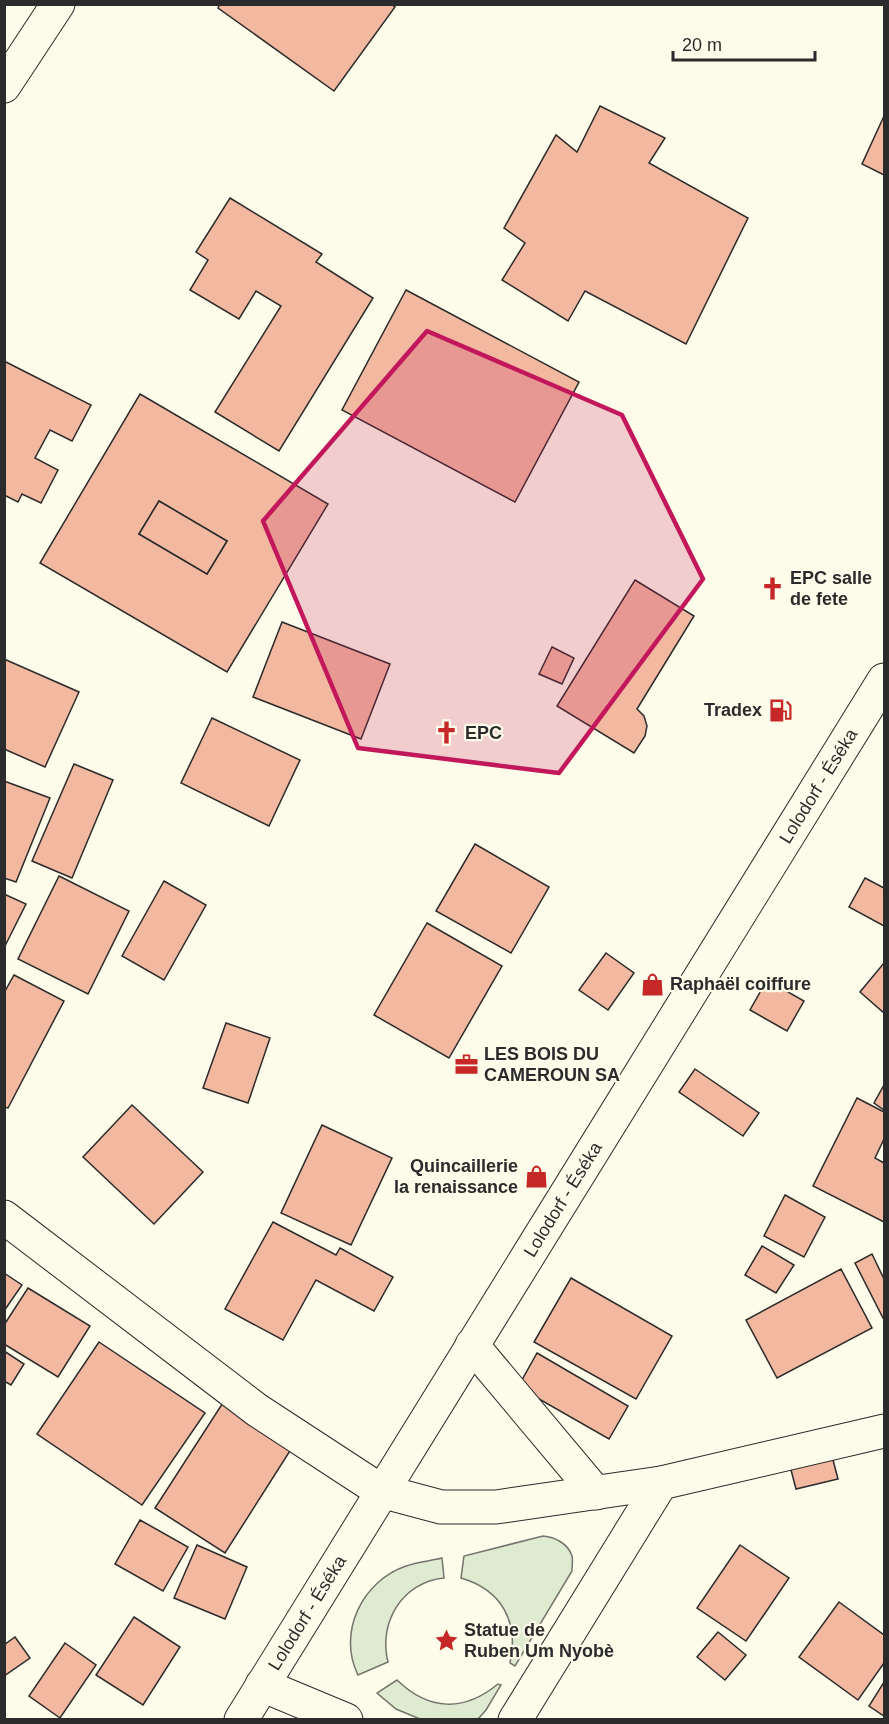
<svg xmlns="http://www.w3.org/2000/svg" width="889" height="1724" font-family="Arial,sans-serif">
	<rect width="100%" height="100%" fill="#fdfbea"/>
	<g fill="#deebd1" stroke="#74746e" stroke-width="1.5">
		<path d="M543,1536c11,1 25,7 29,20 1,4 0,11 0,15l-57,95 -5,-3c9,-41 -8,-73 -49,-85l3,-22z"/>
		<path d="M442,1558l2,20c-42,4 -66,45 -56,84l-30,13c-21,-42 4,-94 48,-109 11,-4 24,-5 36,-8z"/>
		<path d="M397,1680c32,31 67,32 101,4l3,1 -15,25 -8,9h-58l-24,-10 -19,-16z"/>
	</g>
	<g fill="#f2b8a0" stroke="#2b2b2b" stroke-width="1.5" fill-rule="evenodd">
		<path d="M220,4h171l4,3 -61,84 -116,-83z"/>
		<path d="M600,106l65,32 -16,25 99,55 -62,126 -101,-53 -17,30 -66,-41 23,-37 -21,-15 52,-93 21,17z"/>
		<path d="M884,116v59l-22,-11z"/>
		<path d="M230,198l92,56 -6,8 57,36 -94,153 -64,-39 66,-106 -25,-15 -17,28 -49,-29 18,-30 -12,-8z"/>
		<path d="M406,290l173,92 -64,120 -173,-92z"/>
		<path d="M4,361l87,44 -19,36 -22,-11 -15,28 23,12 -17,33 -19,-9 -4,8 -14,-7z"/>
		<path d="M140,394l188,110 -101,168 -187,-109zM159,501l68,40 -20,33 -68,-40z"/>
		<path d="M159,501l68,40 -20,33 -68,-40z"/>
		<path d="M635,580l59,36 -57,93 7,7 3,10 -2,10 -11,17 -77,-47z"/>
		<path d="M282,622l108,42 -29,75 -108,-42z"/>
		<path d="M552,647l22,11 -12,26 -23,-10z"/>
		<path d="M4,659l75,33 -34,75 -41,-18z"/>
		<path d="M212,718l88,42 -31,66 -88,-43z"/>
		<path d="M74,764l39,16 -41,98 -40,-17z"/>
		<path d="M4,781l46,17 -34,84 -12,-4z"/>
		<path d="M475,844l74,43 -38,66 -75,-42z"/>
		<path d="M59,876l70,35 -41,83 -70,-35z"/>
		<path d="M865,878l19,10v38l-35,-19z"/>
		<path d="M164,881l42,24 -42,75 -42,-24z"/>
		<path d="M4,894l22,10 -22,44z"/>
		<path d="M427,923l75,43 -53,92 -75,-43z"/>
		<path d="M606,953l28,20 -26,37 -29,-20z"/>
		<path d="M884,963v50l-24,-21z"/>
		<path d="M14,975l50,26 -56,107 -4,-1v-114z"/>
		<path d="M767,980l37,21 -17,30 -37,-21z"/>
		<path d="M226,1023l44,15 -22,65 -45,-15z"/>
		<path d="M695,1069l64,44 -16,23 -64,-44z"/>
		<path d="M884,1085v25l-10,-7z"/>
		<path d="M857,1098l27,14v27l-9,19 9,5v59l-71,-36z"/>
		<path d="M132,1105l71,67 -49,52 -71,-67z"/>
		<path d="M322,1125l70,33 -41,87 -70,-32z"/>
		<path d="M785,1195l40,22 -21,40 -40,-21z"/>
		<path d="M273,1222l63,33 4,-7 53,29 -19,34 -58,-31 -33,60 -58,-31z"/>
		<path d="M762,1246l32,19 -18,28 -31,-18z"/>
		<path d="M872,1254l12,25v39h-1l-28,-55z"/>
		<path d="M841,1269l31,59 -95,50 -31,-58z"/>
		<path d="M4,1273l18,12 -18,26z"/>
		<path d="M571,1278l101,58 -36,63 -102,-57z"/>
		<path d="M28,1288l62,38 -32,51 -54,-33v-19z"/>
		<path d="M99,1342l106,71 -63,92 -105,-71z"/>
		<path d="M4,1351l20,13 -13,21 -7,-4z"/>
		<path d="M537,1353l91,53 -19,33 -91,-52z"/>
		<path d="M226,1398l69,45 -70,110 -70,-45z"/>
		<path d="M832,1456l6,23 -42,10 -6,-23z"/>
		<path d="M140,1520l48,27 -25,44 -48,-27z"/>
		<path d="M197,1545l50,22 -22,52 -51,-21z"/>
		<path d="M740,1545l49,33 -43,63 -49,-33z"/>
		<path d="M839,1602l45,33v28l-26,37 -59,-43z"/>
		<path d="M134,1617l46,30 -37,58 -47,-30z"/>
		<path d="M718,1632l28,23 -21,25 -28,-23z"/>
		<path d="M15,1637l15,21 -26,18v-31z"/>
		<path d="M65,1643l31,22 -36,53 -31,-22z"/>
		<path d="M884,1682v34l-15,-10z"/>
	</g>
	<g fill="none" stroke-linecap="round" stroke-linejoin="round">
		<defs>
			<g id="minor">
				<path d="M4,86l54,-82"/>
				<path d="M4,1217l253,193 124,81 60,16h55l165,-24 223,-52"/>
				<path d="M472,1345l124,148"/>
				<path d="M262,1685l84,35"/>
				<path d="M515,1720l146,-237"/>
			</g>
			<g id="major">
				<path id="s1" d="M241,1720l643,-1040"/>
			</g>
		</defs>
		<use href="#minor" stroke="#2b2b2b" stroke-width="35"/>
		<use href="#major" stroke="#2b2b2b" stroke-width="35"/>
		<use href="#minor" stroke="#fdfbea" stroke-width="33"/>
		<use href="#major" stroke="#fdfbea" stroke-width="33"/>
	</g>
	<path fill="#c2185b" fill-opacity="0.2" stroke="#c2185b" stroke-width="4.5" stroke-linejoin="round" d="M427,331l195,84 81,164 -144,194 -201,-25 -95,-227z"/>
	<defs>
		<symbol id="church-bare" viewBox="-9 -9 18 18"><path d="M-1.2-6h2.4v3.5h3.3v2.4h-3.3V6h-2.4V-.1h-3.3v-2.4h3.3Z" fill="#c62828" stroke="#fdfbea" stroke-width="2.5" paint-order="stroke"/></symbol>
		<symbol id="fuel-bare" viewBox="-9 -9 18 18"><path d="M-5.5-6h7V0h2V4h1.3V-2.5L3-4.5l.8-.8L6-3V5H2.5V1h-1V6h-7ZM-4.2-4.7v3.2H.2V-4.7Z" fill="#c62828" stroke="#fdfbea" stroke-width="2.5" paint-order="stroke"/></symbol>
		<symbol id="shop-bare" viewBox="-9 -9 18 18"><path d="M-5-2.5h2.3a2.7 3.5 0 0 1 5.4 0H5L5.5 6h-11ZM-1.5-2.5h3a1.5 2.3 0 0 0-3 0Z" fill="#c62828" stroke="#fdfbea" stroke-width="2.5" paint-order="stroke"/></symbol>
		<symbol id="office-bare" viewBox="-9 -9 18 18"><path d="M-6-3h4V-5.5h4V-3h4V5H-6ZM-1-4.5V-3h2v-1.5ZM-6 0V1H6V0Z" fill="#c62828" stroke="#fdfbea" stroke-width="2.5" paint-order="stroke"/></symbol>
		<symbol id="sight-bare" viewBox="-9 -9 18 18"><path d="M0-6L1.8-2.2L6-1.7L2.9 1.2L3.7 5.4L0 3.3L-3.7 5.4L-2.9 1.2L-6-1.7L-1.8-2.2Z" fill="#c62828" stroke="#fdfbea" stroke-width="2.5" paint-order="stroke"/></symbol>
	</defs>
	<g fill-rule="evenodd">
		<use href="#church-bare" x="756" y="572" width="33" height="33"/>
		<use href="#fuel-bare" x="764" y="694" width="33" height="33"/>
		<use href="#church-bare" x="430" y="716" width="33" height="33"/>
		<use href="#shop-bare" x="636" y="968" width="33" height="33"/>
		<use href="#office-bare" x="450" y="1048" width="33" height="33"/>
		<use href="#shop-bare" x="520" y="1160" width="33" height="33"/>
		<use href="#sight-bare" x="430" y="1624" width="33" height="33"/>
	</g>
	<g text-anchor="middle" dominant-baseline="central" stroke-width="4.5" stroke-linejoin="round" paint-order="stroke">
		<g font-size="18" font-weight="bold" fill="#2b2b2b" stroke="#fdfbea" text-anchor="start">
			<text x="790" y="578">EPC salle<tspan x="790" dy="21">de fete</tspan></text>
			<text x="762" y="710" text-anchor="end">Tradex</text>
			<text x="465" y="733">EPC</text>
			<text x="670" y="984">Raphaël coiffure</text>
			<text x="484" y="1054">LES BOIS DU<tspan x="484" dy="21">CAMEROUN SA</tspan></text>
			<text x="518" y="1166" text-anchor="end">Quincaillerie<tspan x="518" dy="21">la renaissance</tspan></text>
			<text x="464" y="1630">Statue de<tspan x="464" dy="21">Ruben Um Nyobè</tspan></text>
		</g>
		<g font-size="18" fill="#2b2b2b" stroke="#fdfbea">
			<text stroke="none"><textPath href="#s1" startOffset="1098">Lolodorf - Éséka</textPath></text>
			<text stroke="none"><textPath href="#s1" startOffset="612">Lolodorf - Éséka</textPath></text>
			<text stroke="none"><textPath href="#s1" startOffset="126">Lolodorf - Éséka</textPath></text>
		</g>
	</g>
	<rect width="889" height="1724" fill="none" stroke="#2b2b2b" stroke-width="12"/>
	<path d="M673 51v9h142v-9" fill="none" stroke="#2b2b2b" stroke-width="3"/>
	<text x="682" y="51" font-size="18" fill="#2b2b2b" stroke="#fdfbea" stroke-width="4.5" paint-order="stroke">20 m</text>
</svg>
